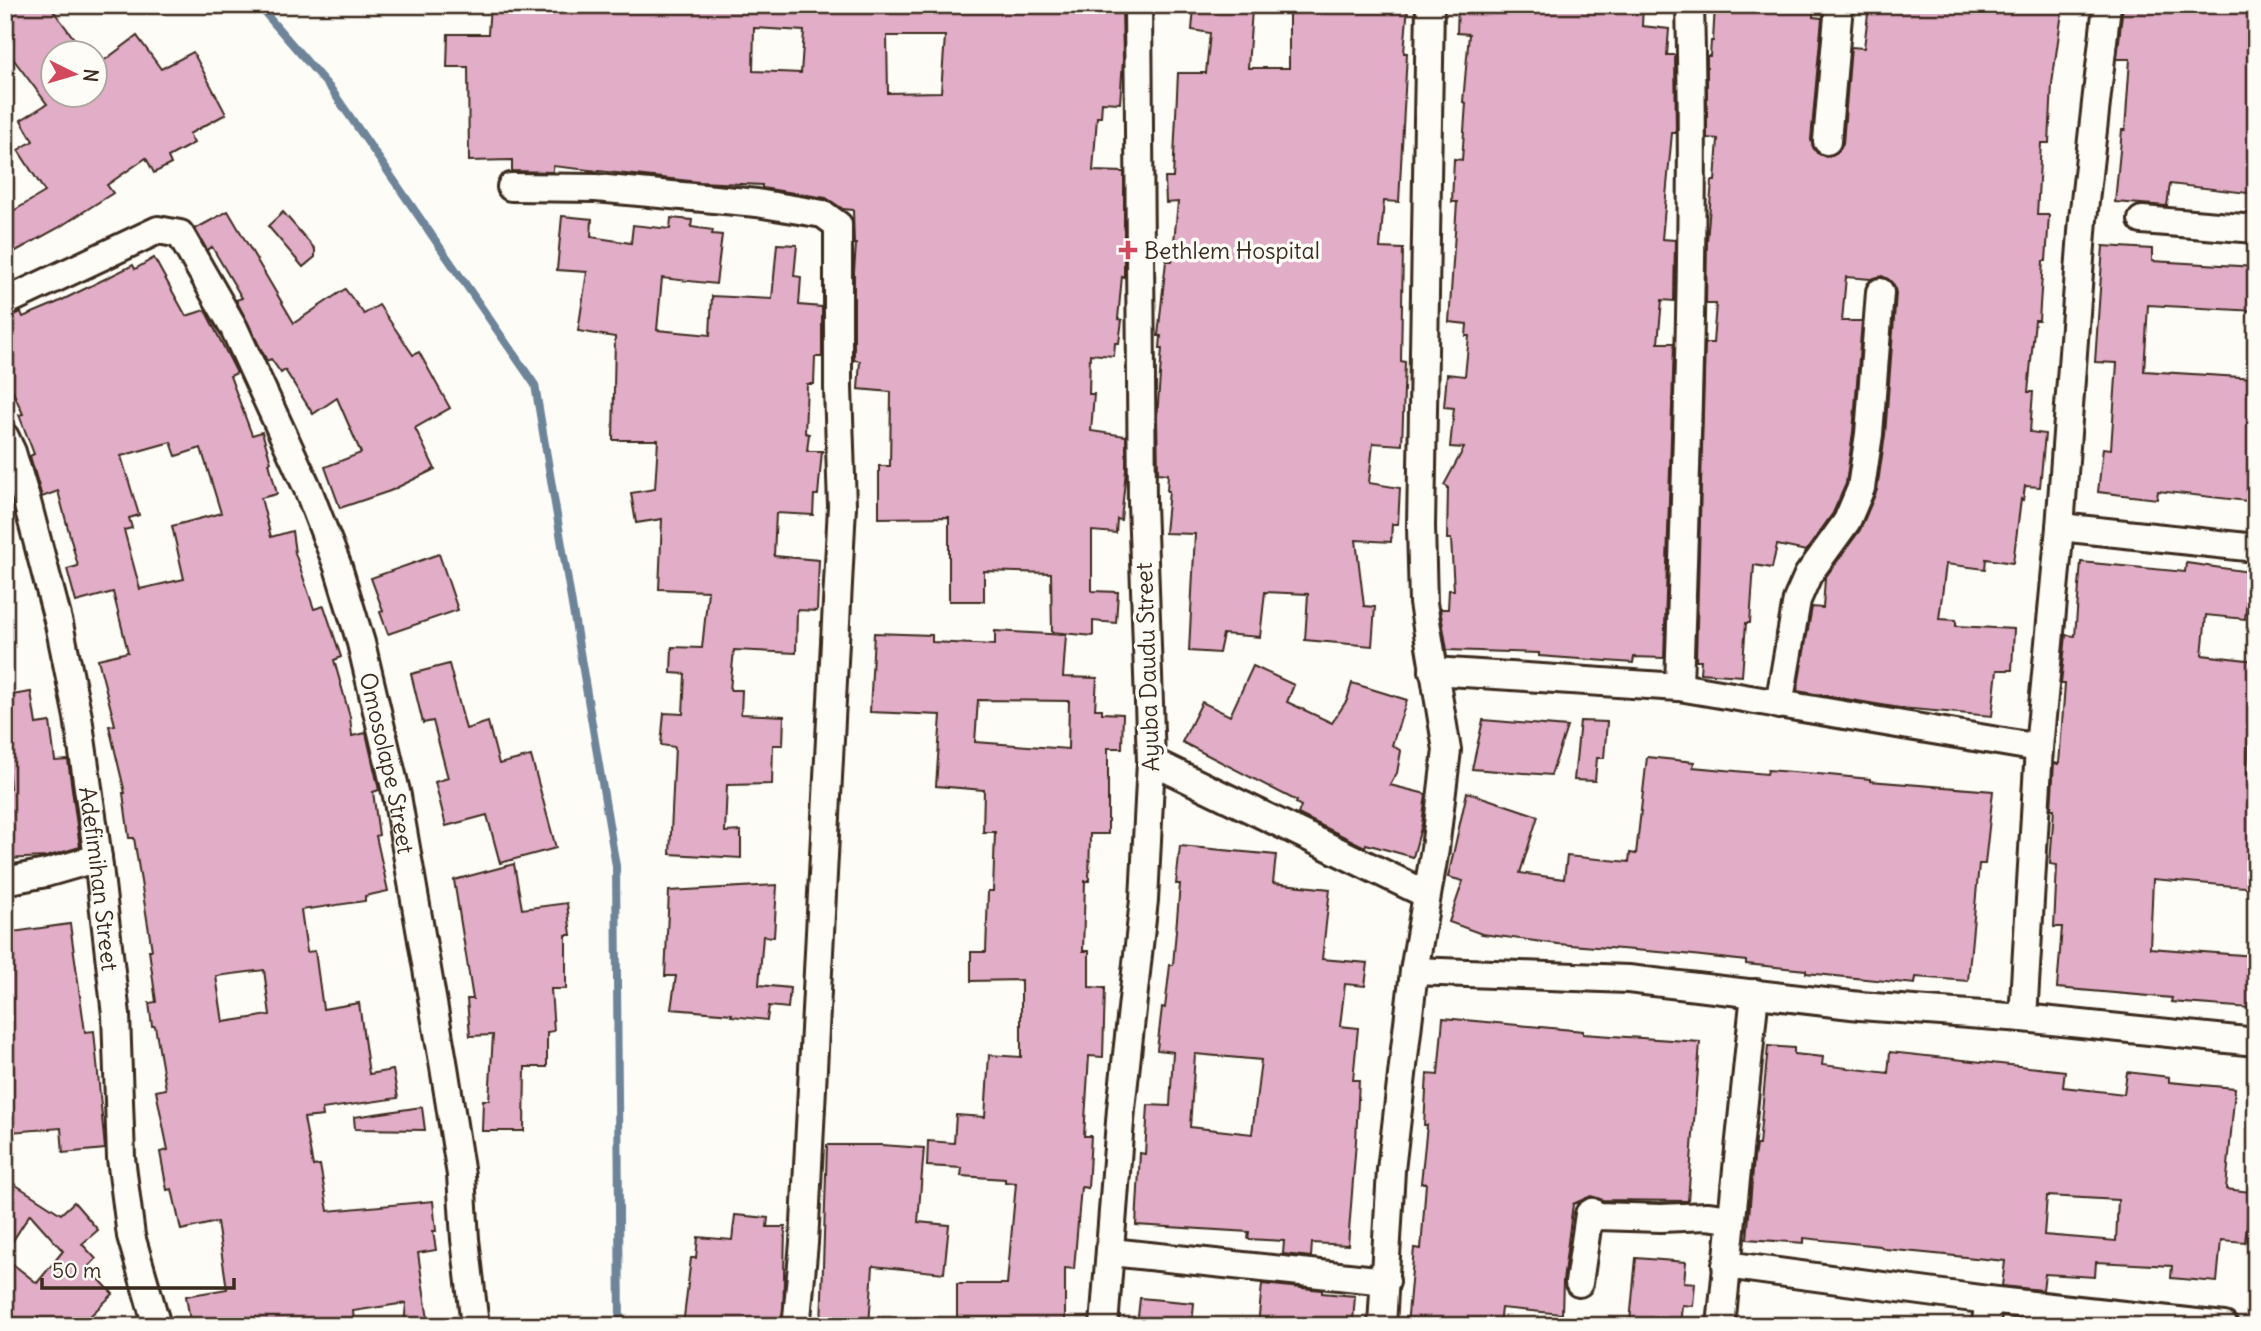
<svg xmlns="http://www.w3.org/2000/svg" width="2261" height="1331" font-family="Delius,sans-serif">
	<rect width="100%" height="100%" fill="#fdfcf7"/>
	<filter id="ink" filterUnits="userSpaceOnUse"><feTurbulence type="fractalNoise" baseFrequency=".0143" numOctaves="2"/><feDisplacementMap in="SourceGraphic" scale="14" xChannelSelector="R" yChannelSelector="G"/><feConvolveMatrix kernelMatrix="1 2 1 2 8 2 1 2 1" color-interpolation-filters="sRGB"/></filter>
	<g filter="url(#ink)">
		<g fill="none" stroke-linecap="round" stroke-linejoin="round">
			<path stroke="#6d8499" stroke-width="8" d="M258,5l73,84 204,296 81,481 4,460"/>
		</g>
		<g fill="#e2adc7" stroke="#3b2a1e" stroke-width="2" fill-rule="evenodd">
			<path d="M5,5h44l35,47h-32v42h42v-26l43,-32 24,33 32,-17 33,62 -37,20 5,9 -26,14 3,7 -17,9 -8,-15 -39,27 6,8 -55,35 -53,29v-41l40,-24 -27,-42 15,-9 -12,-21 26,-16 -42,-56z"/>
			<path d="M490,5l31,2v-2h601l1,55 -3,43 -18,-1 -1,15h-4l-4,54 31,1v105l-2,-1 -4,43 4,1 -3,23h-4l-1,13 -24,-2 -1,40h5l-3,37 35,5v34l-5,50 -4,-1 -1,14 -24,-2v60l26,1 -2,31 -23,-2v15l-41,-4 -1,-59 -67,-2v30h-35v-84l-70,1v-52h11l1,-74 -33,-3 2,-28 -6,-1v-88l2,-28h-2l-1,-34 -10,-1 -17,-11 -64,-10v-3l-63,-3 -146,-16v6l-41,-1v-11l-43,1 -1,-94h-21l1,-33h40zM754,28l50,3 -3,42 -48,-2zM887,36h58l-4,56 -53,1z"/>
			<path d="M1289,5h119l-4,48h3l-8,149 -15,-1 -4,47 23,1 -2,112 4,1 -3,83 -29,-2 -4,40 31,5 -2,36h-6l-1,18 -35,-2 8,66 11,1 -3,39 -67,-6 3,-46 -43,-2 -5,45 -37,-3 -4,19 -30,-2 6,-117 -30,-1 4,-42h-2l1,-17 -10,-1 -1,-56 5,-69h-2l1,-12h-3l8,-75h6l6,-59 -12,1 -1,-25h8l5,-105h28l4,-40 -18,-3 2,-23 58,2 -4,59h41z"/>
			<path d="M1458,5h185l-1,21 27,3 -2,26h8l1,78h-4l-10,106 13,1 -1,61 -12,-1 -4,43h16l-10,315 -30,-1 -1,6 -94,-7v-3l-92,-3 -7,-41h8l1,-19h5l-3,-51h-4l1,-52 -4,-2 20,-37 -14,-1 4,-39 -10,-1 3,-33 18,2 4,-40h-3l1,-12 -18,-2 8,-120h-5l2,-43 8,1 4,-57 -3,-1 6,-68 -12,-1z"/>
			<path d="M1715,5h98v12l9,1 -11,122 2,7 4,6 9,4 8,-2 6,-6 3,-6 8,-96 13,1 5,-43h194l-11,79 -3,59h-8l-4,72h12l-3,46h-3l-4,59h-4l-7,72h5l-3,40 15,2 -5,53 -15,-1 -2,14 -2,-1 -8,64 -27,-4 -1,10 -39,-5 -7,55 17,1v6l58,3 -2,41h-15l-5,46 -92,-8 -103,-17 15,-84 11,1 2,-30 35,-48 17,-40 8,-55 11,-142 -2,-8 -6,-6 -6,-3 -11,3 -25,-2 -4,44h20l-9,111 -7,52 -13,29 -27,38 -29,-6 -5,23 -18,-3 -4,58h-4l-4,53 -42,-3 1,-13h-5l9,-317h8l3,-39h-10l1,-62 5,-61h3l3,-42 -11,-1v-82h3l1,-15h2z"/>
			<path d="M2123,5h133v189l-86,-10 -3,22 -52,-4 7,-72h3l5,-71h-13z"/>
			<path d="M228,211l66,112 51,-34 19,25 15,-9 34,50 6,-3 31,56 -35,20 20,41 -45,22 -50,17 -15,-41 36,-14 -24,-55 -24,16 -28,-44 -4,3 -10,-14 -4,2 -31,-61 6,-2 -30,-51 -5,3 -12,-21z"/>
			<path d="M283,212l32,37v8l-12,10 -35,-41z"/>
			<path d="M562,216l30,3 -1,18 40,6 2,-18 37,4 1,-11 21,2 -1,7 22,3 -1,4 10,1 -6,49 -54,-6 -5,52 53,5 2,-39 60,3 5,-55 20,1 -3,31 7,1 -2,28 23,2v50h-7l-1,27h-7l-2,49 4,1 -2,17h15l-4,44h-4l-1,20 -37,-2 -2,43 45,4 -2,51 -20,-1 -1,43 -62,-3 -4,40h12l-1,24 43,2 -1,29h-10l-1,39 -45,1 -2,47 16,-1v27l-71,-4 5,-107 -14,-2 3,-32 19,1 2,-40 -14,-1 1,-26 30,1 6,-57 -49,-2 3,-70 -26,4 -5,-30 24,-4 3,-49h-45l2,-103 -37,-6 9,-59 -30,-2z"/>
			<path d="M2103,246l49,3v12l104,6v44l-108,-6 -4,66 112,7v124l-98,-11 -1,8 -59,-7 5,-44 8,1 6,-86 -22,-1z"/>
			<path d="M154,258l32,58 19,-6 32,63 -7,3 22,59 10,-3 9,30 -2,1 8,31 -16,4 10,39 21,-6 3,22 19,56 10,-3 17,51 -7,3 16,57 2,19 14,-3 13,57 -6,2 6,43 -3,1 12,55 -23,5v5l-64,9 6,42 8,-1 8,58 36,-6 10,71 24,-4 5,28 -76,11 1,7 -19,2 9,48 7,-1 8,46 105,-10 3,30h-3l3,19 -18,3 11,73h-25l2,-23 -53,8 1,10 -45,5h-118l-5,-30 41,-7 -10,-67 -36,8 -9,-41 -5,1 -7,-38 8,-2 -12,-59 10,-2 -11,-63h-3l-3,-23 7,-1 -7,-52h3l-18,-112h-5l-6,-45h2l-16,-67 6,-1 -17,-66 30,-7 -15,-60 -37,10 -9,-33 11,-3 -20,-75 -16,6 -12,-41 4,-2 -15,-39 4,-1 -18,-40v-55l16,-7 2,5 31,-13 79,-39 2,4zM171,442l5,14 25,-8 20,65 -49,13 12,53 -44,10 -16,-59 8,-2 -3,-10 10,-3 -18,-59zM264,970l6,45 -47,7 -7,-46z"/>
			<path d="M439,554l19,56 -70,24 -8,-22 3,-1 -12,-33z"/>
			<path d="M2081,562l104,10 1,-9 64,9 -5,47 -39,-4 -4,40 54,6v41l-5,-1 -4,73 9,1v113l-103,-9 -3,69 105,8 -5,52 -79,-6 1,-4 -115,-10 5,-61h-8l3,-62 -7,-1 4,-55h-3l3,-46 5,1 6,-80h-4l5,-49 9,1z"/>
			<path d="M995,631l71,4 -3,42 34,1 -2,31h7v4l21,1 -1,34h-14v86h-18l-1,47h-4l-2,70h6v36l16,1 -2,69 -14,-1 -5,80h7l-3,52 -7,-1 -7,82 -9,-1v58h-108v-42h50l9,-101 -11,-1v-3l-44,-3 1,-8 -35,-2 1,-25 26,2 2,-28 29,2 4,-62 32,2v-77l-50,1v-29h15l2,-61h5l2,-59h-12l1,-42 -48,-4 5,-71 -71,-3 4,-79 58,2v7l63,3zM978,700l91,1 -1,48 -93,-7z"/>
			<path d="M449,664l17,65 22,-7 11,42 32,-8 25,92 -56,15 -13,-48 -41,11 -11,-44 13,-4 -15,-57 -10,2 -12,-49z"/>
			<path d="M1253,666l41,19 -7,17 45,21 15,-23 5,-17 55,17 -15,45 9,6 -4,22 -7,12 36,9 -4,30 -9,33 -47,-13 -1,3 -67,-33 3,-8 -5,-3 1,-2 -115,-59 20,-40 28,14z"/>
			<path d="M31,692l5,32 14,-2 5,39 13,-1 12,87 -34,10 -41,2v-71h5l-5,-57v-35z"/>
			<path d="M1483,720l84,7 -16,48 -79,-6z"/>
			<path d="M1580,721l27,1 -3,36h-7l-2,23 -21,-1z"/>
			<path d="M1647,757l47,5 -1,5 74,7 1,-4 50,4 52,5v2l123,10 -8,73h-6l-11,117 -52,-4 -1,7 -109,-11v-3l-60,-6v-3l-62,-7 -126,-10 -76,-10 -33,-12 14,-41 -15,-4 19,-85 71,24 -18,57 44,6 3,-23 62,6 1,-9 6,1z"/>
			<path d="M1180,846l96,9 -3,28 57,6 -8,70 46,4 -3,23 -20,-2 -5,42 18,2 -5,52h6l-3,61 -8,104 -36,-2 -1,14 -28,-3 1,-13 -36,-2 1,-7 -113,-7 4,-72 5,1 3,-49 22,1 3,-54 -16,-2 5,-43 3,1 5,-43h3l7,-81h-4zM1195,1054l66,6 -9,74 -62,-7z"/>
			<path d="M514,864l8,45 45,-6 4,32h-5v54h-15l3,42 -7,1v35h-22l-1,64h-42l1,-31h6l4,-65 -23,1 -3,-37h6l-19,-119z"/>
			<path d="M777,885l-3,52 -11,-1 -4,49 31,3 -2,20 -19,-2 -2,14 -36,-4 1,-2 -61,-5 5,-33h-11l4,-85z"/>
			<path d="M70,924l15,108 9,-1 11,118 -42,4 -2,-25 -51,4 -5,-86h6l-6,-41v-72z"/>
			<path d="M1443,1018l140,13v3l117,8 -12,159 -85,-1 -12,-4 -18,8 -10,77 -1,33 -61,-6 -2,18h-92l7,-78 7,1 5,-66h-5l6,-58h-3l3,-51 11,1z"/>
			<path d="M1768,1046l26,2v6l29,3 -1,8 66,8 2,-21 175,19 -2,16 61,7 3,-22 42,5v5l66,6 -9,101 25,3 -6,50 -24,-2 -4,42 -46,-4 1,-12 -76,-4 -1,15 -50,-3 -2,16 -41,-4 3,-25 -120,-12 -5,-3 -76,-8v5l-57,-4 7,-81 2,-13h3zM2047,1196l71,4 -2,41 -72,-6z"/>
			<path d="M422,1107l3,23 -70,-1 -1,-12z"/>
			<path d="M827,1145h54l43,3 -6,74 31,3 -5,48 -71,-7 -4,60h-48z"/>
			<path d="M5,1178l56,36 13,-12 24,28 -16,14 14,15 -8,8 25,27 -33,32h-75v-68l32,25 26,-32 -33,-37 -25,39z"/>
			<path d="M735,1215l33,3 -1,9h18l-2,99h-100l8,-68h5l2,-21 34,3z"/>
			<path d="M1636,1258l50,4 -2,20 11,1 -2,23 -11,-1 -2,21 -50,-4z"/>
			<path d="M1262,1284l60,6v3l33,3 -2,25 -15,-2 -1,7h-79z"/>
			<path d="M1140,1298l54,5 -2,23h-55z"/>
			<path d="M2018,1319l22,3 -1,4h-21z"/>
		</g>
		<g fill="none" stroke-linecap="round" stroke-linejoin="round">
			<defs>
				<g id="minor">
					<path d="M1827,141l12,-136"/>
					<path d="M511,187l85,1 161,15 66,11 15,11v163l4,118 -38,737 -7,75 2,8"/>
					<path d="M2142,220l114,9"/>
					<path id="s1" d="M5,302l153,-72 22,4 54,94 73,159 31,80 23,76 36,153 47,271 17,108 4,64 10,87"/>
					<path id="s2" d="M5,437l7,15 15,50 32,122 19,93 20,141 18,157 5,143 10,78 26,90"/>
					<path d="M2060,527l196,21"/>
					<path d="M1433,671l246,16 360,61"/>
					<path d="M1679,687c7,-227 17,-455 11,-682"/>
					<path d="M1779,705l18,-105 11,-25 39,-54 14,-33 8,-54 11,-142"/>
					<path d="M1151,761l275,133"/>
					<path d="M5,881l41,-8 52,-15"/>
					<path d="M1414,971l21,-122 12,-99 -24,-147 -2,-77 9,-521"/>
					<path d="M2023,1018l16,-270 21,-221 23,-308 24,-214"/>
					<path d="M1111,1252l275,29"/>
					<path d="M1726,1265l262,35 236,26"/>
					<path d="M1579,1283l10,-69 3,-2 6,4 63,2 46,-2 24,3"/>
					<path d="M1104,1326l17,-217 23,-209 7,-139 -9,-258 -4,-498"/>
					<path d="M1382,1326l9,-156 23,-199 214,8 232,27 163,12 233,24"/>
					<path d="M1721,1326l34,-333"/>
					<path d="M1986,1326l2,-26"/>
				</g>
			</defs>
			<use href="#minor" stroke="#3b2a1e" stroke-width="32"/>
			<use href="#minor" stroke="#fdfcf7" stroke-width="26"/>
		</g>
	</g>
	<path fill="#d1495b" stroke="#fdfcf7" stroke-width="2.5" d="M1124.5 239.5h7v7h7v7h-7v7h-7v-7h-7v-7h7z"/>
	<g text-anchor="middle" dominant-baseline="central" stroke-width="7" stroke-linejoin="round" paint-order="stroke">
		<g font-size="23" fill="#3b2a1e" stroke="#fdfcf7" text-anchor="start">
			<text x="1144" y="250">Bethlem Hospital</text>
		</g>
		<g font-size="23" fill="#3b2a1e" stroke="#fdfcf7">
			<text transform="translate(1147 667) rotate(-92)">Ayuba Daudu Street</text>
			<text stroke="none"><textPath href="#s1" startOffset="763">Omosolape Street</textPath></text>
			<text stroke="none"><textPath href="#s2" startOffset="453">Adefimihan Street</textPath></text>
		</g>
	</g>
	<rect width="2261" height="1331" fill="none" stroke="#fdfcf7" stroke-width="28"/>
	<rect x="14" y="14" width="2233" height="1303" fill="none" stroke="#3b2a1e" stroke-width="2.5" filter="url(#ink)"/>
	<g transform="translate(74 74) rotate(95)"><circle r="33" fill="#fdfcf7" stroke="#afa8a0" stroke-width="2"/>
	<path d="M0-5L12 26L0 18L-12 26Z" fill="#d1495b"/>
	<text y="-10" font-size="19" font-weight="bold" text-anchor="middle" fill="#3b2a1e">N</text>
	</g>
	<path d="M42 1278v10h192v-10" fill="none" stroke="#3b2a1e" stroke-width="3.5"/>
	<text x="52" y="1278" font-size="21" fill="#3b2a1e" stroke="#fdfcf7" stroke-width="5" paint-order="stroke">50 m</text>
</svg>
